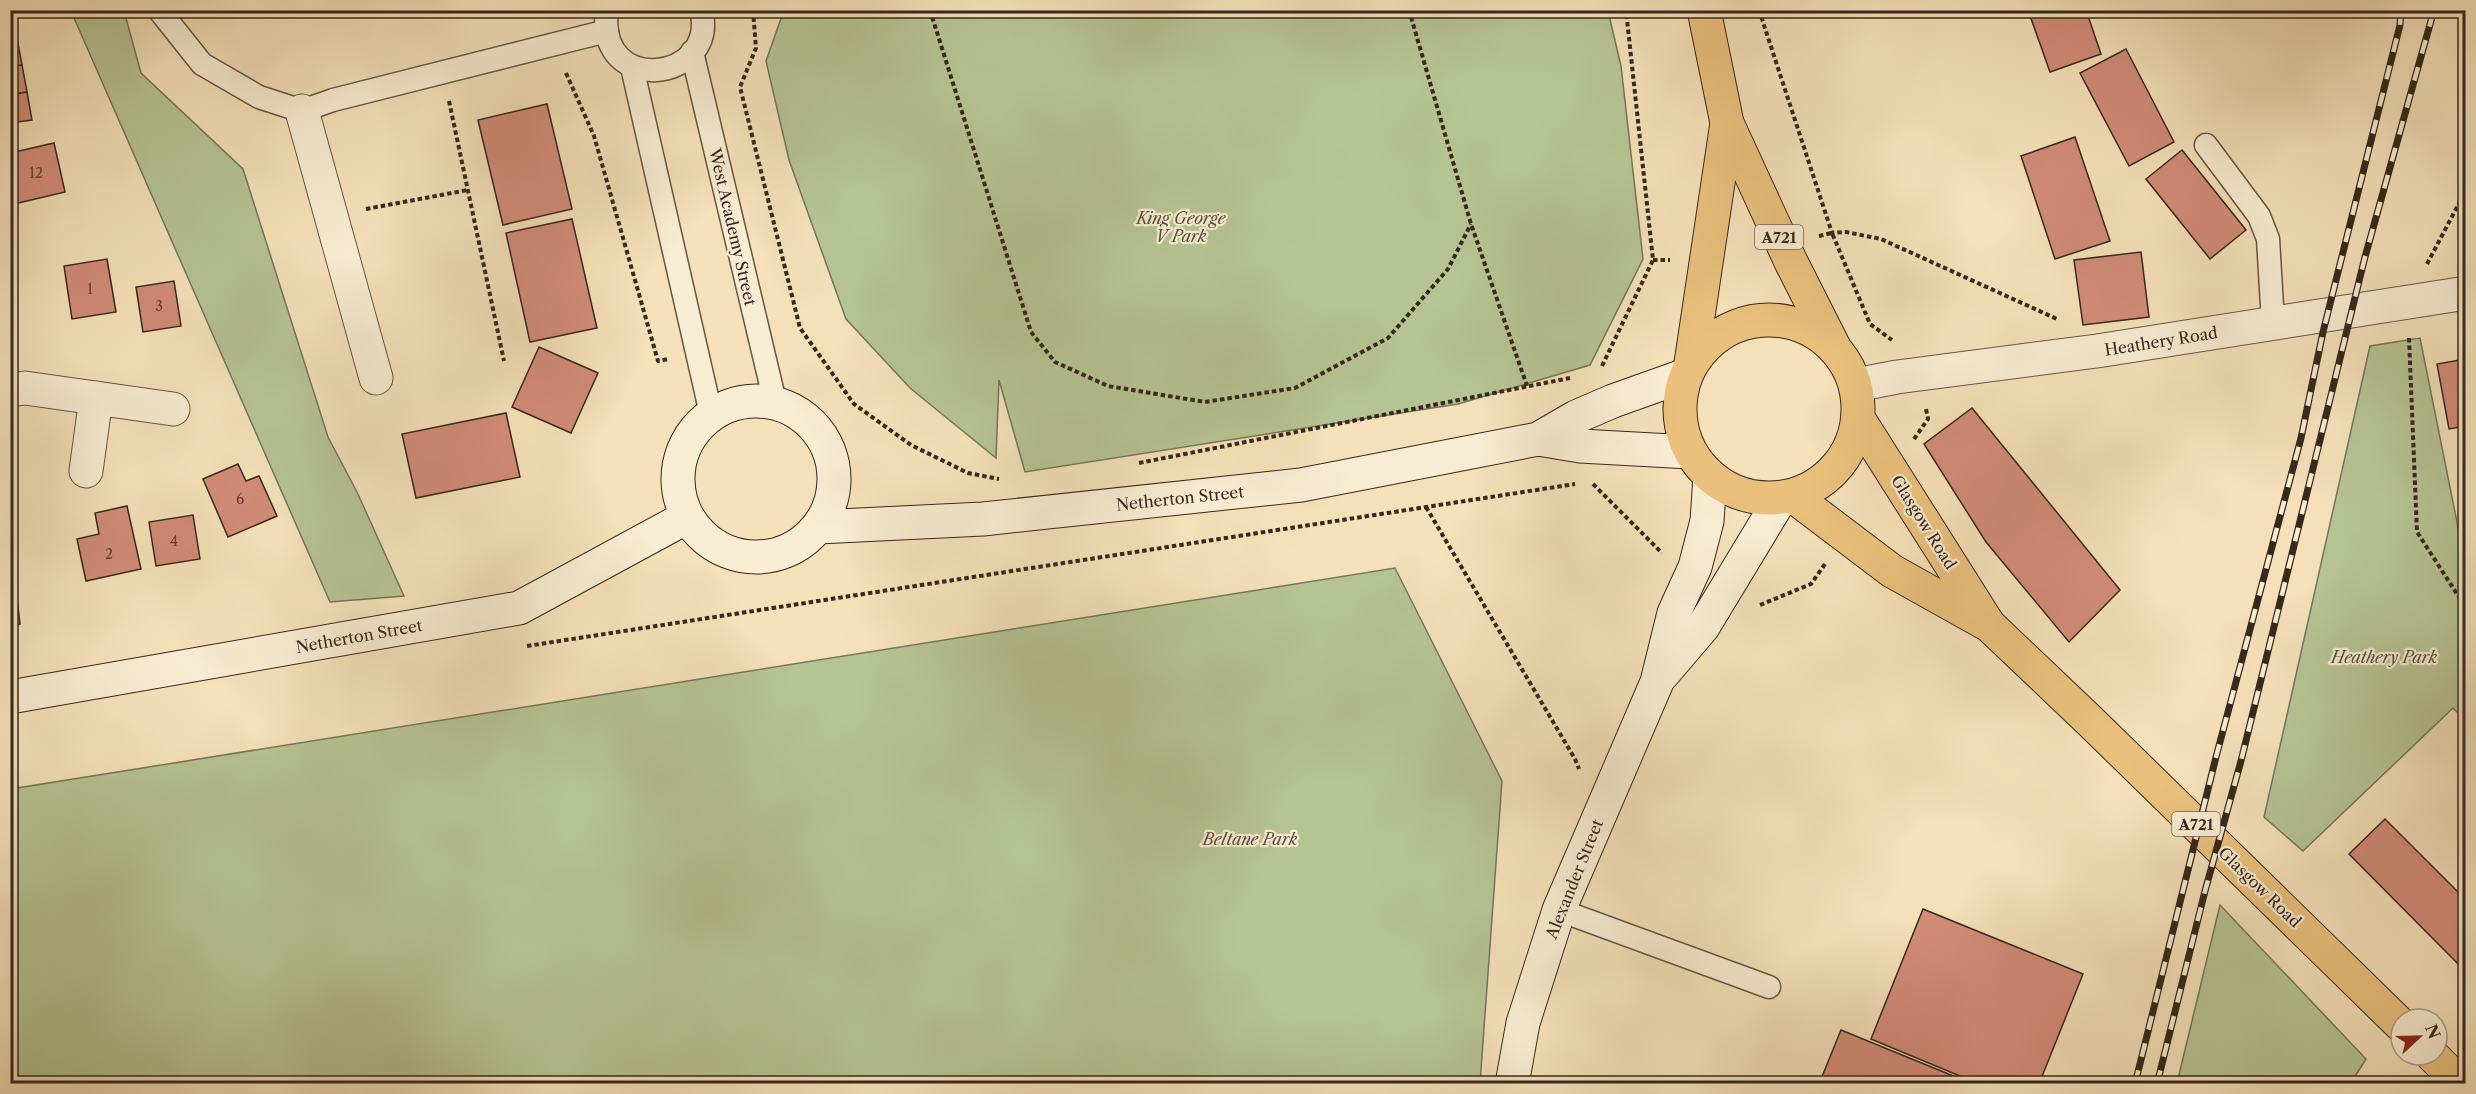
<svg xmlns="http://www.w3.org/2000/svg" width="2476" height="1094" font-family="'Libre Caslon Text',serif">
	<rect width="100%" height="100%" fill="#f4e1b9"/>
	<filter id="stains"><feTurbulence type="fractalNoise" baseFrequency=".00333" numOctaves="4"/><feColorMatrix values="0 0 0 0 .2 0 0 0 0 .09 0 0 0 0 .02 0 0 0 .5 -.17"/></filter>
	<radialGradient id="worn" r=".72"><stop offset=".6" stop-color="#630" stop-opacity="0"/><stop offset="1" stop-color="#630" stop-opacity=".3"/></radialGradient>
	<g fill="#b6c493" stroke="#767658" stroke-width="1.5">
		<path d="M784,10l824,1 13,55 22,193 -53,106 -132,39 -433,68 -26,-92 -3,78 -86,-70 -64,-69 -57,-159 -23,-99z"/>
		<path d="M71,11h53l17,62 102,96 85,268 29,55 47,104 -74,6z"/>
		<path d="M2420,338l45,224v158l-12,-12 -150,143 -39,-34 106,-471z"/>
		<path d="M1395,568l107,213 -22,302h-1469v-294z"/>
		<path d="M2220,905l146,154 -15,24h-174z"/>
	</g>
	<g fill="#d28c78" stroke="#37271e" stroke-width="1.5">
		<path d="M2028,10h58l15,44 -51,18z"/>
		<path d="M10,11l7,27 -7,1z"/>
		<path d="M17,38l5,27 -12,2v-28z"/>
		<path d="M2126,49l48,93 -45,24 -49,-93z"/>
		<path d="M22,65l5,27 -17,3v-28z"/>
		<path d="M27,92l5,28 -22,3v-28z"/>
		<path d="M547,104l25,105 -69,16 -25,-105z"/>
		<path d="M2075,137l35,104 -55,18 -34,-103z"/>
		<path d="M54,143l11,49 -55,13v-52z"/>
		<path d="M2182,150l64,80 -36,29 -64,-80z"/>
		<path d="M572,219l25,109 -67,14 -24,-109z"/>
		<path d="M2141,252l8,65 -66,8 -9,-65z"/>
		<path d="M107,259l9,53 -44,7 -8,-53z"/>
		<path d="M174,281l7,45 -38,6 -7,-45z"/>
		<path d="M539,347l59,26 -27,60 -59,-26z"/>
		<path d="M2466,359v67l-17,3 -12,-65z"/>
		<path d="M1972,408l148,182 -51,52 -83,-100 -62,-98z"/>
		<path d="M506,413l14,64 -104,21 -14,-64z"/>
		<path d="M238,464l8,17 13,-5 18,40 -49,21 -25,-58z"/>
		<path d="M127,506l14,63 -55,12 -9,-42 22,-5 -4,-21z"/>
		<path d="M193,515l7,44 -44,7 -7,-44z"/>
		<path d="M10,571h4l6,53 -10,1z"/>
		<path d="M2385,819l81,81v72l-117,-118z"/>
		<path d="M1923,909l160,65 -44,110h-60l-108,-45z"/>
		<path d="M1841,1030l132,54h-154z"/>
	</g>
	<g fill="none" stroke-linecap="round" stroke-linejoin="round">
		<defs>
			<g id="lane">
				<path d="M159,10l43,54 57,33 43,14 31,-11 274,-69"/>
				<path d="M607,10c-12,88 113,72 94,0"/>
				<path d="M692,52l83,350"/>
				<path d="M632,67l79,347"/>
				<path d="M2206,145l53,71 9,23 5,84"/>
				<path d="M1559,910l210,77"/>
			</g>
			<g id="street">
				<path d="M302,111l74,267"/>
				<path d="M1856,385l41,-8 200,-26 369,-58"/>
				<path d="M10,390l15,-2 148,21"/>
				<path d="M86,471l10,-73"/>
			</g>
			<g id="secondary">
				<circle cx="756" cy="479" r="78"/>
				<path d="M1538,439l42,7 110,6"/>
				<path d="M818,527l165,-8 318,-34 237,-46 38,-22 37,-16 73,-26"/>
				<path d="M1662,675l41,-48 78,-129"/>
				<path d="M10,697l509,-89 168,-91"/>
				<path d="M1512,1084l11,-61 36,-113 98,-228 17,-69 21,-46 12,-46 3,-44"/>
			</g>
			<g id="primary">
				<path d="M1704,10l23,113 64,139 43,85"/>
				<circle cx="1769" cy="409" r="89"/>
				<path d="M1691,363l36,-240"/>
				<path d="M1858,418l131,207 102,97 310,303"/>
				<path d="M1793,496l99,75 93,52"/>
				<path d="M2432,1055l29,29"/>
			</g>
		</defs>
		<use href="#lane" stroke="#665645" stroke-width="25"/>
		<use href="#street" stroke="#665645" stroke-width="35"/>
		<use href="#secondary" stroke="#37271e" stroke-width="35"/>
		<use href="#primary" stroke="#37271e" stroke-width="35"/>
		<g stroke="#37271e" stroke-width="4" stroke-dasharray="4.5 3" stroke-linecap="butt">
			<path d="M753,10l3,38 -16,39 60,241 54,76 57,41 57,28 31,6"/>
			<path d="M930,10l101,322 24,30 53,24 97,16 90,-14 93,-50 60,-69 23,-45"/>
			<path d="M1409,10l62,214 56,162"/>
			<path d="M1759,10l73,223 14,-1 35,7 176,80"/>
			<path d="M566,73l28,63 64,225 10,-2"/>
			<path d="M449,101l55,260"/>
			<path d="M366,209l102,-19"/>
			<path d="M1819,236l13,-3 38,91 22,16"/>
			<path d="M1653,260h17"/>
			<path d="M2427,264l39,-74"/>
			<path d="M2409,338l8,194 49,76"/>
			<path d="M1602,366l51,-106 -27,-250"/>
			<path d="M1914,439l14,-20 -2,-10"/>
			<path d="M1139,463l431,-85"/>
			<path d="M1593,484l69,69"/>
			<path d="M1426,507l149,252 4,10"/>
			<path d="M1760,605l51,-21 14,-20"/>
			<path d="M527,646l1048,-162"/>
		</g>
		<use href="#lane" stroke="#f8ecd2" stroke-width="22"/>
		<use href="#street" stroke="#f8ecd2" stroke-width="33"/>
		<use href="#secondary" stroke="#f8ecd2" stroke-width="33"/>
		<use href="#primary" stroke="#eac07c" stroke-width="33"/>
		<defs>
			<g id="rail">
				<path d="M2135,1084l81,-327 85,-319 22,-106 77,-307 1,-15"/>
				<path d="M2157,1084l48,-193 36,-130 124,-504 69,-247"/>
			</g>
		</defs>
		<use href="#rail" stroke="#37271e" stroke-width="7"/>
		<use href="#rail" stroke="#f8ecd2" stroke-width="4.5" stroke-dasharray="14" stroke-linecap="butt"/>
	</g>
	<g text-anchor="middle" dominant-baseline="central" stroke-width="4.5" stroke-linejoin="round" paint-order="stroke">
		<g font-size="14" fill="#5e4034">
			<text x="36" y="173">12</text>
			<text x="90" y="289">1</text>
			<text x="159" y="306">3</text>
			<text x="240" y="499">6</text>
			<text x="174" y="541">4</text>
			<text x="109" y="554">2</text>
		</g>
		<g fill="#f8ecd2" stroke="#716254" stroke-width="1.5">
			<rect x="1755" y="225" width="48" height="24" rx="4.5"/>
			<rect x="2172" y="812" width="48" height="24" rx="4.5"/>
		</g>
		<g font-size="15" font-weight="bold" fill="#37271e">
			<text x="1779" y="237">A721</text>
			<text x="2196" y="824">A721</text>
		</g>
		<g font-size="16" font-style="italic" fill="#574e3b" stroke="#f8ecd2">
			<text x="1181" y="218">King George<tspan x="1181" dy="18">V Park</tspan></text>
			<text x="2384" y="657">Heathery Park</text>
			<text x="1250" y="839">Beltane Park</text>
		</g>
		<g font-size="16" fill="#37271e" stroke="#f8ecd2">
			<text transform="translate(733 227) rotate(77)">West Academy Street</text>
			<text transform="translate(2161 341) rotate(-9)">Heathery Road</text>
			<text transform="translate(1180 498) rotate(-6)">Netherton Street</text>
			<text transform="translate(1924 522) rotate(58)">Glasgow Road</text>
			<text transform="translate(359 636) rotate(-10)">Netherton Street</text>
			<text transform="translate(1574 879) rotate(-68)">Alexander Street</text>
			<text transform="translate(2260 887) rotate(44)">Glasgow Road</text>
		</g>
	</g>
	<rect width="2476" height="1094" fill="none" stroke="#f4e1b9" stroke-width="36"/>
	<rect x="12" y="12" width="2452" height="1070" fill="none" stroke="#37271e" stroke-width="3"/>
	<rect x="18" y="18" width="2440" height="1058" fill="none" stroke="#37271e" stroke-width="1.5"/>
	<g transform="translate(2419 1037) rotate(68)"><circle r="28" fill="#f8ecd2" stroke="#ab9d8a" stroke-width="1.5"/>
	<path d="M0-4.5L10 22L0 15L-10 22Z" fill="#8f2418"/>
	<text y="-9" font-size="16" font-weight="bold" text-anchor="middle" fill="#37271e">N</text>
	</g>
	<rect width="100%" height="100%" filter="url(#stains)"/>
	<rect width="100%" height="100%" fill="url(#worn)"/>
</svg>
